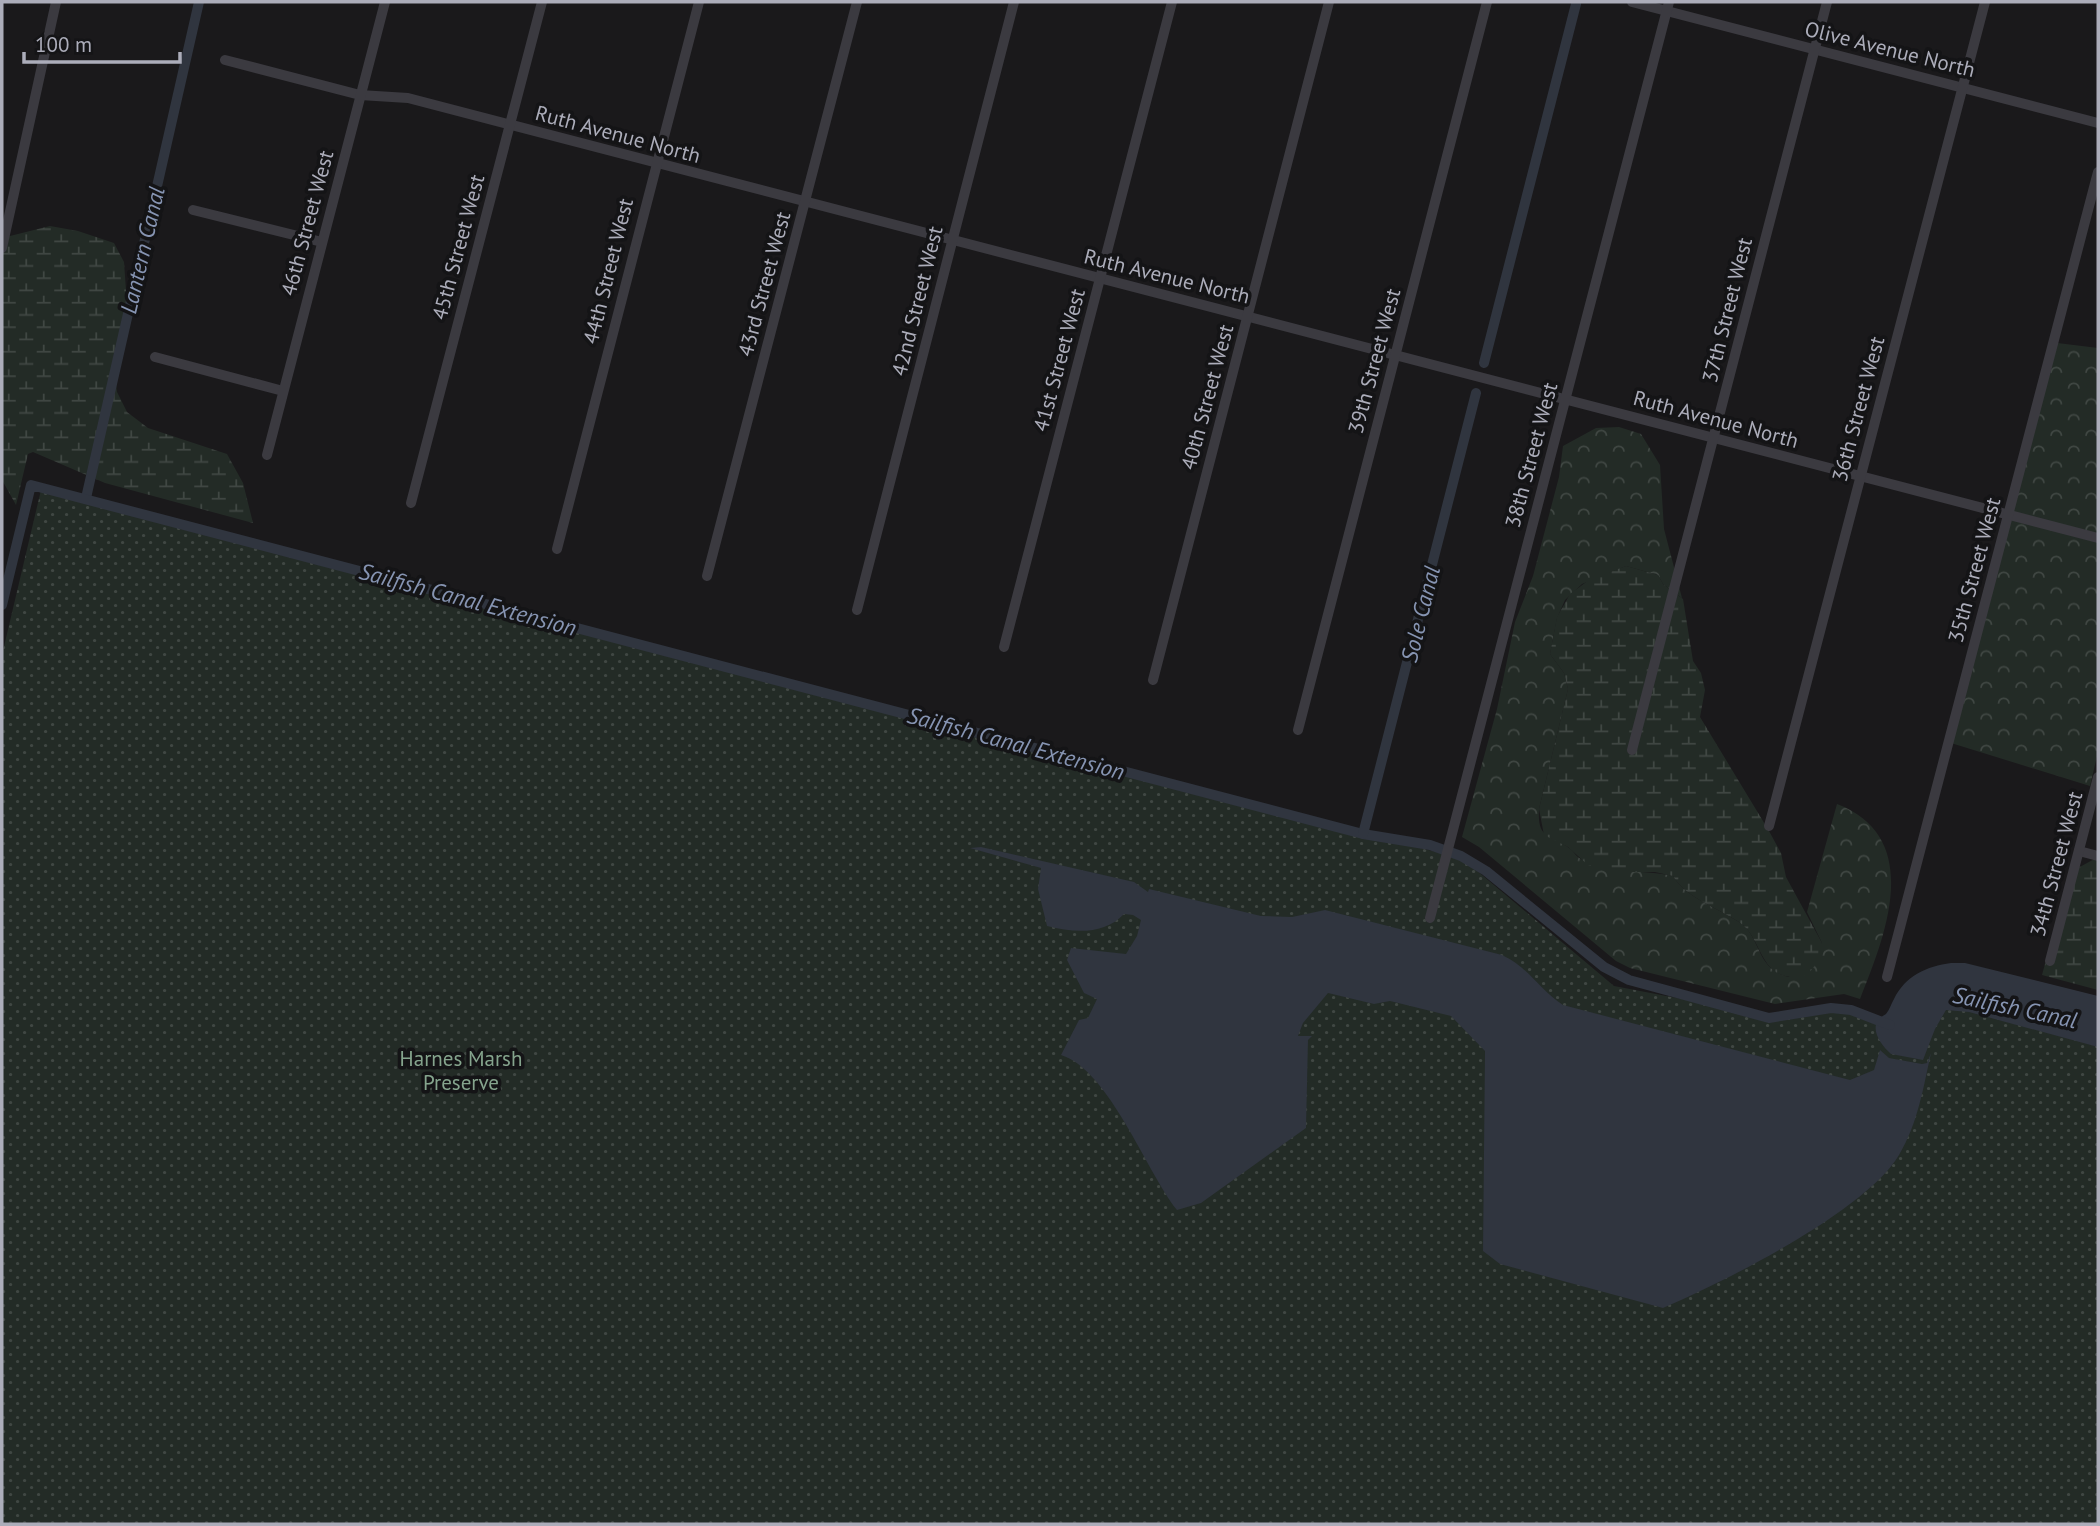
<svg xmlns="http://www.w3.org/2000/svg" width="2100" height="1526" font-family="'PT Sans',sans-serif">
	<defs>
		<pattern id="forest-crowns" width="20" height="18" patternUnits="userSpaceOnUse" patternTransform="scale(1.75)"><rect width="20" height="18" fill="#232b26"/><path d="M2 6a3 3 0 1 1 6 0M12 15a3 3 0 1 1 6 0" fill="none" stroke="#404743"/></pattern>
		<pattern id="wetland-marsh" width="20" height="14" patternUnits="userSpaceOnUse" patternTransform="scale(1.75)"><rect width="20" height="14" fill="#232b26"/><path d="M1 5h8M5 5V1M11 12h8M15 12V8" fill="none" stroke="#404743"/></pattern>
		<pattern id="park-dots" width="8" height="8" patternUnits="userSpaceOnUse" patternTransform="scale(1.75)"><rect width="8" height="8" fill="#232b26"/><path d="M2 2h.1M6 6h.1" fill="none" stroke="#404743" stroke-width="1.8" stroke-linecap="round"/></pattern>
	</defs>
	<rect width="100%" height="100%" fill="#1a191b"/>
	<g fill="url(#forest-crowns)">
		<path d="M2049,342l49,6v404l-8,34 -139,-43z"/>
		<path d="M1619,427l22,7 19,31 4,64 18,69 -19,-14 -5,-9 -32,-9 -44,18 -17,16 -8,18 -7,36 14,19 4,16 -29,120c-2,31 11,25 30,39 5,3 7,9 12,11 27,16 63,10 92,17 13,22 45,32 66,46 23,15 16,47 50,55l33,-34 -15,-31 30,-108c88,34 48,132 23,195l-16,-5 -69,10 -145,-36 -14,-7 -137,-114 -17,-10 35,-128 18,-87 18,-46 26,-99 4,-31 33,-18z"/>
	</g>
	<g fill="url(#wetland-marsh)">
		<path d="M50,226l28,5 36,12 10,19 3,43 -12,71 2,16 10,20 21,16 79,26 16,29 10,40 -148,-40 -72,-31 -5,2 -12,51 -14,-25v-242z"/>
		<path d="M1626,566l32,9 5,9 20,15 10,62 8,12 4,17 -5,27 69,114 12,22 5,24 36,66c-4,16 -7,34 -28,34 -36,-1 -31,-39 -55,-55 -21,-14 -53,-24 -66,-46l-18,-4h-38l-29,-7 -20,-18 -24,-12 -5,-26 29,-120 -4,-16 -14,-19 7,-37 13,-23 19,-14z"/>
		<path d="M2098,857v133l-56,-15 16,-58 20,-49z"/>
	</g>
	<path fill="url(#park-dots)" d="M41,490l1422,369 151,127 157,30 70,-5 78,21 32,-37 147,36v493h-2096v-869z"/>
	<g fill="#30353f">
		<path d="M981,847l153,35 14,10 1,-3 112,27 31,1 33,-7 177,45c29,14 35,33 61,50l287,75 24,-10 6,-20 9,8 33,6 5,-1 4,-10c-8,36 -13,70 -32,102 -33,56 -175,127 -236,153l-163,-44 -17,-13 2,-200 -34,-35 -61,-15 -16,3 -46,-11 -25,30 -5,13h14l-4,4 -2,88 -105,75 -24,7c-31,-39 -68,-140 -116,-155l18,-35 9,-2 9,-19 -13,-6 -17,-33 4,-12 55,6 11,-18 4,-16 -8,-5 -9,-1c-20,21 -49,19 -77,12l-9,-37 3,-21 -71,-20z"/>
		<path d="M1951,963h14l133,33v51l-129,-35 -23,-2 -11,19 -12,31 -32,-6c-12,-11 -25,-30 -5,-40 4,-5 5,-10 8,-15 11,-23 33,-33 57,-36z"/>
	</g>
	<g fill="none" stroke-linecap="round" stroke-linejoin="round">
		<g stroke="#30353f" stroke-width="10">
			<path d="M1484,363l92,-359"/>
			<path d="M86,498l113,-496"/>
			<path d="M2,605l29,-120 1332,349 67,11 31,11 25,15 118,96 25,13 140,38 62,-10 20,2 39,15"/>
			<path d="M1363,834l113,-441"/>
		</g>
		<g stroke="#3b3a40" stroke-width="10">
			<path d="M1632,2l466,121"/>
			<path d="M225,60l135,35 48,3 1690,440"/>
			<path d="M193,210l129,32"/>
			<path d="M2,248l54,-246"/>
			<path d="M155,357l128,34"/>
			<path d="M267,455l118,-453"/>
			<path d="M411,503l131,-501"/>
			<path d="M557,549l142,-547"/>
			<path d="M707,576l150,-574"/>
			<path d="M857,610l157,-608"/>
			<path d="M1004,647l168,-645"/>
			<path d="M1153,680l176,-678"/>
			<path d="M1298,730l189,-728"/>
			<path d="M1632,750l195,-748"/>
			<path d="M1769,826l216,-824"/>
			<path d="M2079,851l19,5"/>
			<path d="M1430,918l239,-916"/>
			<path d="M2050,961l48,-184"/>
			<path d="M1887,977l211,-805"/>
		</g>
	</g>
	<g text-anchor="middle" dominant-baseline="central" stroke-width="7" stroke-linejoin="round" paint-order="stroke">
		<g font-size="21" fill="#acadba" stroke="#141416">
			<text transform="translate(1890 49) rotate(14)">Olive Avenue North</text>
			<text transform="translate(618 134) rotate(15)">Ruth Avenue North</text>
			<text transform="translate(307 223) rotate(-75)">46th Street West</text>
			<text transform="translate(458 247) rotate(-75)">45th Street West</text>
			<text transform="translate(608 271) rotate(-76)">44th Street West</text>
			<text transform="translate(1167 276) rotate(14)">Ruth Avenue North</text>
			<text transform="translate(764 284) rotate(-75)">43rd Street West</text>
			<text transform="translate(917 301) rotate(-76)">42nd Street West</text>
			<text transform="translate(1727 310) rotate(-76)">37th Street West</text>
			<text transform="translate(1059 360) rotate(-75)">41st Street West</text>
			<text transform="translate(1374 361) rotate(-75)">39th Street West</text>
			<text transform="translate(1207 397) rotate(-75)">40th Street West</text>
			<text transform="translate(1858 409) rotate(-75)">36th Street West</text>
			<text transform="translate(1716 419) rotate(15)">Ruth Avenue North</text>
			<text transform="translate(1531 455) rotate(-75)">38th Street West</text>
			<text transform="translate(1974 570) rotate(-75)">35th Street West</text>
			<text transform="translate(2056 864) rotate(-75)">34th Street West</text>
		</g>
		<g font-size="21" fill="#85a48d" stroke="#141416">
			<text x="461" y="1058">Harnes Marsh<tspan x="461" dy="24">Preserve</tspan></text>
		</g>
		<g font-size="23" font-style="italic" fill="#8694b2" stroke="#141416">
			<text transform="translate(142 250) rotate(-77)">Lantern Canal</text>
			<text transform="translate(468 599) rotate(15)">Sailfish Canal Extension</text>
			<text transform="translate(1420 614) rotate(-76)">Sole Canal</text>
			<text transform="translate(1016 743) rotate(15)">Sailfish Canal Extension</text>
			<text transform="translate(2015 1007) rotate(12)">Sailfish Canal</text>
		</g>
	</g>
	<rect width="2100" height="1526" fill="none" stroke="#acadba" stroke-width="7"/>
	<path d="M24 52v10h156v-10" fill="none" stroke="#acadba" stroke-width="3.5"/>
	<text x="35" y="52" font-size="21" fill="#acadba" stroke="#141416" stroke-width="5" paint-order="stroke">100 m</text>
</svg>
